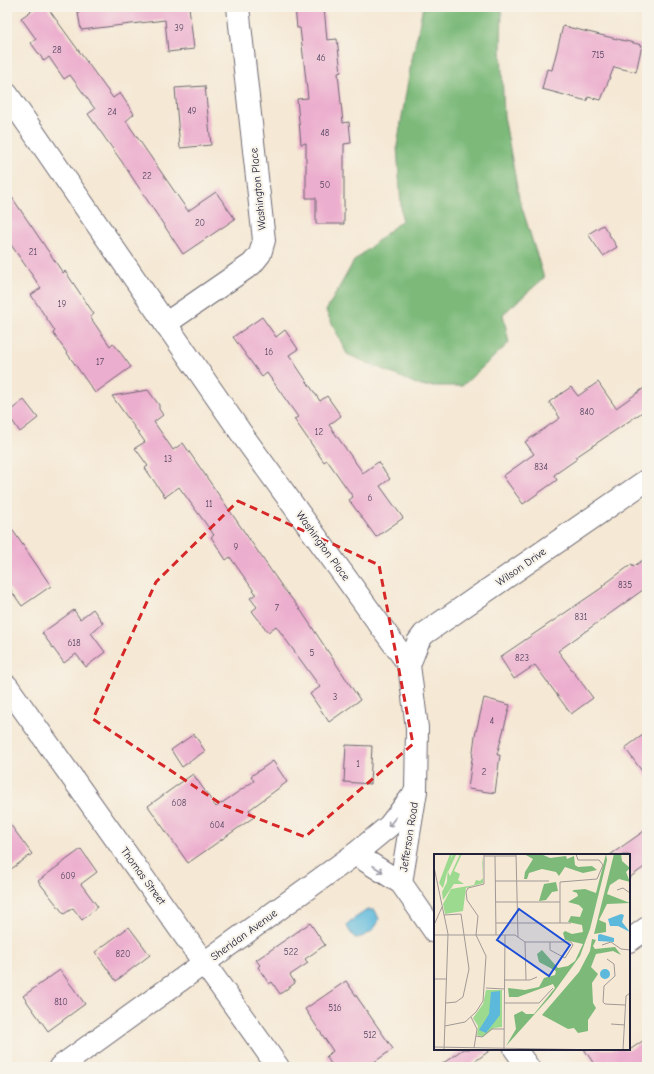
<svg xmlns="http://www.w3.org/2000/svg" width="654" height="1074" font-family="'Comic Neue',sans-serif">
	<rect width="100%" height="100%" fill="#f7f3e8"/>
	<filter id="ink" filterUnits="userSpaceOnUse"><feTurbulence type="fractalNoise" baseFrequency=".025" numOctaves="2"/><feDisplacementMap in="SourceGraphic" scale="8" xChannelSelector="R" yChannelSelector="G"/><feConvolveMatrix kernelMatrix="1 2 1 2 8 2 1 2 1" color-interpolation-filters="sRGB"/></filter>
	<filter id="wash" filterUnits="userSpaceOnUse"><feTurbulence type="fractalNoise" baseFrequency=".012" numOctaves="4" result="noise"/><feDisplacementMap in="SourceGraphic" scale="16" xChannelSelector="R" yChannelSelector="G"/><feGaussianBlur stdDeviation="0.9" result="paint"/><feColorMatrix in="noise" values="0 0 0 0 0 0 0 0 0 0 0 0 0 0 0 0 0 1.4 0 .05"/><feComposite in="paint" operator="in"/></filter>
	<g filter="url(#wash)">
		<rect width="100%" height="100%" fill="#f5e8d4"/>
		<path fill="#7dba7a" stroke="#506e5a" d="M423,7h79l-1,42 3,67 15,82 25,80 -41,36 6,29 -47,43h-41l-74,-32 -21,-43 28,-50 48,-41 -5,-74 13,-77z"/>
		<path fill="#5db9db" stroke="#406e8b" d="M367,910h8l4,9c-2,10 -14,19 -24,19l-5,-6 -3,-6 2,-4z"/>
		<g id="blocks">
			<g fill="#ecaece">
				<path d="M37,7h10l66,91 7,-5 14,21 -8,7 62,90 28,-19 19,27 -52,35 -61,-92 -34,-48 7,-5 -25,-34 -6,4 -15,-22 -5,4 -13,-18 5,-4 -15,-21z"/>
				<path d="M77,7h112l5,42 -26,3 -3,-32 -84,10z"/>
				<path d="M295,7h29l3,33 10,-1 4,33 -3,1 5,50 6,-1 2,21 -7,1v80h-28v-26h-10v-55l-5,1 -4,-45 11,-1 -8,-70h-3z"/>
				<path d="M563,26l79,19 -6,27 -22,-5 -13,33 -13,-3 -1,4 -45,-12 5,-20 5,1z"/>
				<path d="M205,86l6,59 -31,3 -5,-60z"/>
				<path d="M7,190l56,83 2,-2 29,43 -4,3 20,29 3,-3 18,24 -36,26 -42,-60 2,-2 -24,-36 10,-7 -34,-49z"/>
				<path d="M603,225l14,22 -14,9 -15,-22z"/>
				<path d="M262,317l14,20 9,-7 13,19 -9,6 31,46 7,-5 14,20 -12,9 34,48 15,-11 12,17 -10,7 23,32 -27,19 -27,-37 4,-3 -26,-37 -3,2 -30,-43 4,-2 -31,-44 -5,4 -29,-40z"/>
				<path d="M598,382l18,26 31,-22v23l-71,48 1,2 -23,16 3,5 -34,24 -20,-28 31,-22 -9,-12 35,-24 -11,-16 22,-15 7,9z"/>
				<path d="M148,390l11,15v4l4,6 -9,7 19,28 10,-7 100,145 17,21 60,91 -31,22 -19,-28 10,-7 -44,-61 -8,6 -16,-21 5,-4 -7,-9 6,-4 -26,-37 -4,3 -15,-23 3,-2 -35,-48 -14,10 -20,-29 3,-2 -13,-18 10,-6 -33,-46z"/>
				<path d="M24,400l14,18 -18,14 -13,-19z"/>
				<path d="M7,522l44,64 -29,20 -15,-21z"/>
				<path d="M647,557v30l-89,64 35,47 -22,16 -36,-49 -21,14 -14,-22 103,-70 -1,-1 30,-22 1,3z"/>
				<path d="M93,609l10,14 -12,10 14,19 -19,15 -10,-13 -12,9 -22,-30 32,-23 6,9z"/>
				<path d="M484,698l26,7 -13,50h3l-5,38 -27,-4 7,-53z"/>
				<path d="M647,732v46l-22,-30z"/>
				<path d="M194,734l11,17 -23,16 -11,-17z"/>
				<path d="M346,745l26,1 -2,38 -26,-2z"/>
				<path d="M273,761l14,21 -38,28 5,7 -66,46 -40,-57 45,-32 23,33 38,-26 -3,-5z"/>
				<path d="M7,820l25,34 -25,18z"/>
				<path d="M647,829v36l-18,13v-23h-19z"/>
				<path d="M81,849l16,23 -16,12 17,23 -16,13 -9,-12 -9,6 -26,-33z"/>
				<path d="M310,923l15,22 -20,14 3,4 -18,12 5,8 -15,11 -8,-12 -3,2 -11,-17 2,-2 -4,-5z"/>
				<path d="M129,927l21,28 -34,26 -21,-29z"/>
				<path d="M60,970l25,34 -37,27 -25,-35z"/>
				<path d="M346,981l47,68 -26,18h-34l-7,-11 7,-5 -28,-42z"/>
				<path d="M647,1038v29h-51l-12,-18h47z"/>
				<path d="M463,1049h29l-25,18h-29z"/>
			</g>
		</g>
	</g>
	<g filter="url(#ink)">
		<use href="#blocks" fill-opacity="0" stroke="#6c6771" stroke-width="1"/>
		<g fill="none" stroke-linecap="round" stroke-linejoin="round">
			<defs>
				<g id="minor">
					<path d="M7,94l239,346 163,225 8,63 -1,63 -15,92"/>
					<path d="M165,324l87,-60 8,-10 4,-14 -26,-233"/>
					<path d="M409,665l9,-23 6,-8 223,-154"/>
					<path d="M7,686l271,381"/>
					<path d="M355,854l46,29 34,49"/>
					<path d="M629,941l18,-13"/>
					<path d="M515,1049l13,18"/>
					<path d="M60,1067l295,-213 34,-28 25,-32"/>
				</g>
			</defs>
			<use href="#minor" stroke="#6c6771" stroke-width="24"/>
			<use href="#minor" stroke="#fff" stroke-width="22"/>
		</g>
		<defs><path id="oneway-shaft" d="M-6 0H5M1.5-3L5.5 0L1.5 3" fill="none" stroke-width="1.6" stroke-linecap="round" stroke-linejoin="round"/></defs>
		<g stroke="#9c9ca7">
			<use href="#oneway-shaft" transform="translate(392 822) rotate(129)"/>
			<use href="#oneway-shaft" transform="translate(378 869) rotate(33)"/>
		</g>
	</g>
	<path fill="none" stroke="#d62828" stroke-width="3" stroke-dasharray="8 5" stroke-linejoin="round" d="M238,501l141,64 34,179 -108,93 -84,-33 -128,-85 63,-137z"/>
	<g text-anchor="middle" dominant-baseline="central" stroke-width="4" stroke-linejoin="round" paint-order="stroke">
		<g font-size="9" fill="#544560">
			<text x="179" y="28">39</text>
			<text x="57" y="50">28</text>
			<text x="598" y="55">715</text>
			<text x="321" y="58">46</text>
			<text x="192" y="111">49</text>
			<text x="112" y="112">24</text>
			<text x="325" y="133">48</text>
			<text x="147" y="176">22</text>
			<text x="325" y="185">50</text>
			<text x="200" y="223">20</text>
			<text x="33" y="252">21</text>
			<text x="62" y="304">19</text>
			<text x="269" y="352">16</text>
			<text x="100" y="362">17</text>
			<text x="587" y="412">840</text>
			<text x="319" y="432">12</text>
			<text x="168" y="459">13</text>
			<text x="541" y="467">834</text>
			<text x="370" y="498">6</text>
			<text x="209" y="504">11</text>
			<text x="236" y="547">9</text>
			<text x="625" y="585">835</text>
			<text x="277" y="608">7</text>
			<text x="581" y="617">831</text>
			<text x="74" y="643">618</text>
			<text x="312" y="653">5</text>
			<text x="522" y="658">823</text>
			<text x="335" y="697">3</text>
			<text x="492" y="721">4</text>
			<text x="358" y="764">1</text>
			<text x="484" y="772">2</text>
			<text x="179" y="803">608</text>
			<text x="217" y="825">604</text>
			<text x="68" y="876">609</text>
			<text x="291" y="952">522</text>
			<text x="123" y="954">820</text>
			<text x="61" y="1002">810</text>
			<text x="335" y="1008">516</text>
			<text x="370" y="1035">512</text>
		</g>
		<g font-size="11" fill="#22223b" stroke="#f7f3e8">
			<text transform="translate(258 189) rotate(-96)">Washington Place</text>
			<text transform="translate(323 546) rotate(54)">Washington Place</text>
			<text transform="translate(521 567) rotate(-35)">Wilson Drive</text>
			<text transform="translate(409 837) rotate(-81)">Jefferson Road</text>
			<text transform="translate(143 876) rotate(54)">Thomas Street</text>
			<text transform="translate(244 935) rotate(-36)">Sheridan Avenue</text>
		</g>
	</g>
	<g transform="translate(434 854)">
		<rect width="196" height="196" fill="#f5e8d4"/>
		<path d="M16,0h2l-9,34 -4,-5zM26,0h2l-8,17 6,3 -2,6 6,4h-10l-11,16 -1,-8 5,-10 1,-17 5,-11 3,1 -8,17 2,4zM48,3l1,6v20l-17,5 -3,23 -18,3 -2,-10 8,-15 23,-4 2,-5 4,1 3,-3zM52,136h16v37l-8,1 -11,9 -6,-2 1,-9 -5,-8 10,-14z" fill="#9cda8f"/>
		<path d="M90,0h17l9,4 16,-2 1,3 7,-3 1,9 3,2 14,-1 5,4 -14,3 -18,-6 -6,9 -3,-4 -14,-3 -13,4 -2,6h-3l1,-7 8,-13zM172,0l1,6 -17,69 -10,27 -29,40 -45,50 10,-17 -2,-14 8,-4 4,3h8l21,-26 -2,-4 -35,13h-9l-1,-9 17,2 14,-3 5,-9 11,-3 1,-4 -17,-9 -2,-8 5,-4 16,18 10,-2 7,-5 8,-17 -18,-4 -2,-7 2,-2 7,3 11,-2 -1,-7 -14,-3 3,-6 9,1 3,-8 -4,-4 -11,-3 10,-6 -1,-3 -5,-2 2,-1 11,-1 11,4zM180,0h7l1,7 8,7 -4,4 4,10 -11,-3 -9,6 -3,9 23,9 -23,1 -8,16 7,3v9l-12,2zM122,28l2,9 -6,1 -6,8 -7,1 5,-17zM158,85l4,1 -3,6 2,3 20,-2 6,8 -8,-4 -17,3 -5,13 7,7 -6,9 1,20 3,5 -8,12v11l-10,2 -4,-5 -6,1 -26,-14 37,-43 11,-21z" fill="#7dba7a"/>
		<path d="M187,60l3,1 -2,7 8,10 -12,-6h-8l-2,-7zM166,80l14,4v4l-16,-1v-6zM166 120a5 5 0 1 1 10 0a5 5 0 1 1-10 0ZM66,137v24l-14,18 -7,-3 10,-16 2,-22z" fill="#5db9db"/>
		<path fill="none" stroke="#a19997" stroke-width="1" d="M82,0l2,83M50,2h32M61,2l1,79M0,13l14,67 -4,116M61,27h54M183,36l6,-2 7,5M61,48h65M10,61l17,-1 8,55 -6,28 -7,5 -10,1M62,69h75M126,69v-41l37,-3 6,-14 -4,-5h-21l-2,-6M0,71l8,-18M0,81h81M81,81l10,7h46l2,3 -8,13 -15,-8v-8M91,88l1,38M168,91l9,-3 10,7 9,1M173,105l7,5 1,12 -11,10 -1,16 2,2 20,1M0,125h13M70,126h26l7,-3M52,134l18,1M70,149h35l14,-15M37,163l6,12 -3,19M177,170l14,1M11,172l20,-4 11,-10 7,-11 3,-45 -10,-21 2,-19 -11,-16 -1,-8 2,-4 16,-4v-30M42,182l6,1 10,-8h12M0,193l171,3M70,195l1,-114M189,196l3,-54 4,-3"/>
		<path fill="#1d4ed8" fill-opacity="0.15" stroke="#1d4ed8" stroke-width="2" d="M85,55l51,36 -21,31 -52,-36z"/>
		<rect width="196" height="196" fill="none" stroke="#22223b" stroke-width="2"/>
	</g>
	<rect width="654" height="1074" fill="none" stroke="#f7f3e8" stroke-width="24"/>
</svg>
